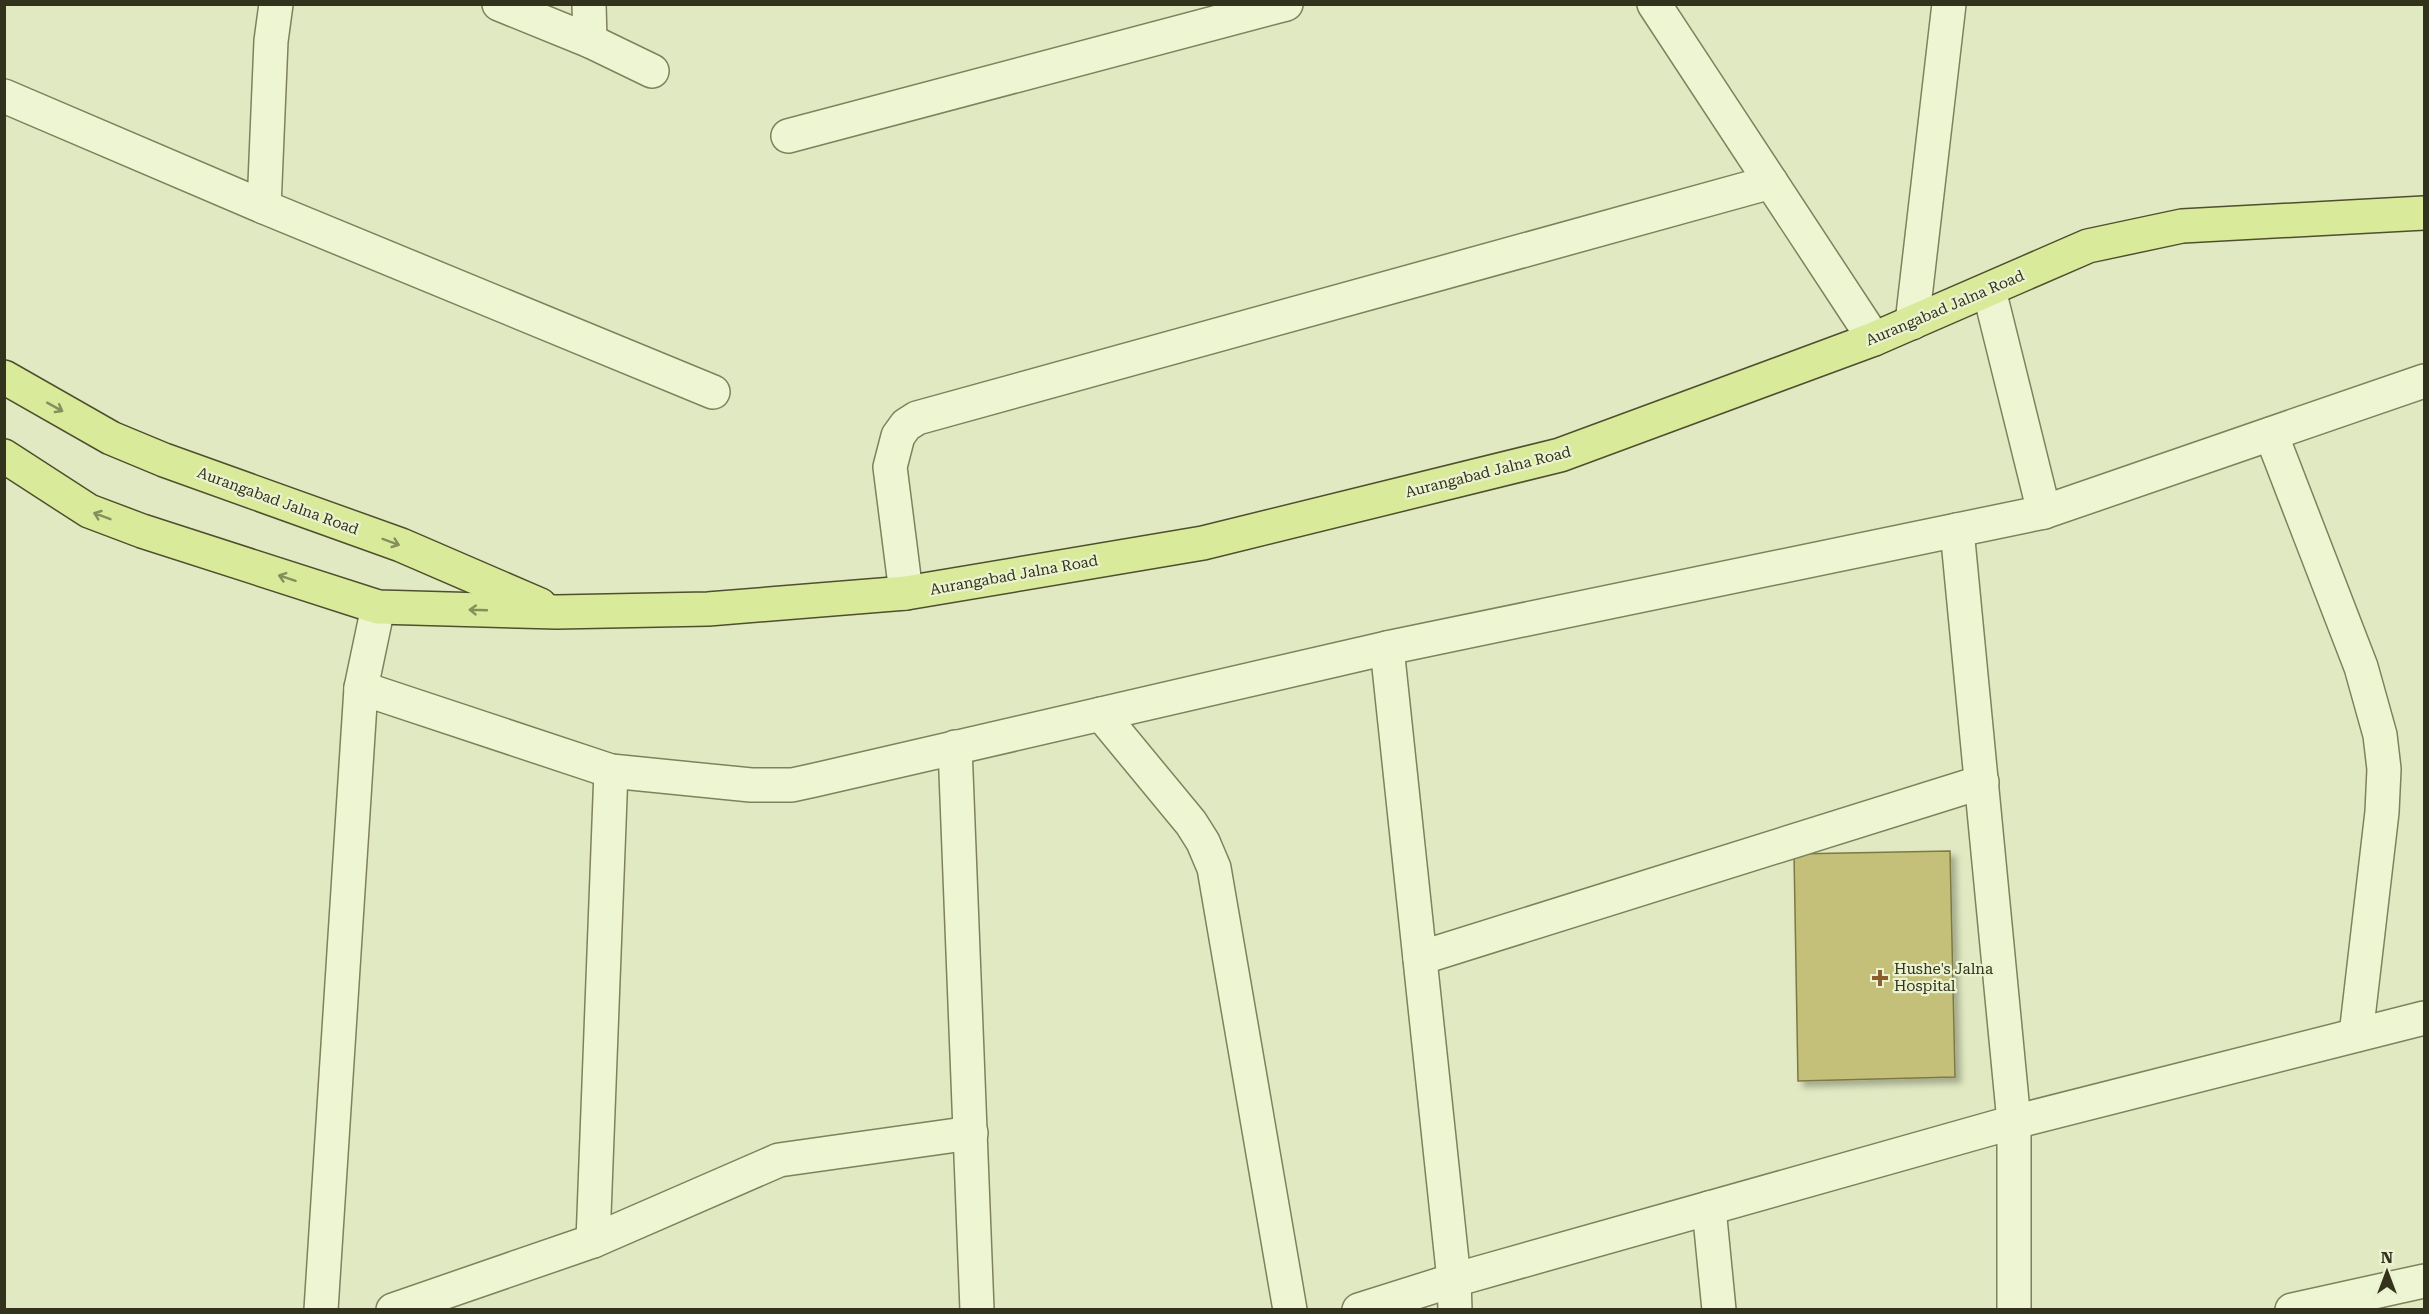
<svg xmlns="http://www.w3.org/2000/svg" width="2429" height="1314" font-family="'Roboto Serif',serif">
	<defs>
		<filter id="shadow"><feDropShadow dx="5.5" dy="5.5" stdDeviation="3" flood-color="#0004"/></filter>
	</defs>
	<rect width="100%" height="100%" fill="#e0e9c1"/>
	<path fill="#c4c07a" stroke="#7e7942" stroke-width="1.5" filter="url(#shadow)" d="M1950,851l5,226 -157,4 -4,-227z"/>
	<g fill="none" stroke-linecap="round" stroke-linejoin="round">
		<defs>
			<g id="street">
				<path d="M499,4l91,37 62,30"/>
				<path d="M589,4l1,37"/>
				<path d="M1654,4l220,335"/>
				<path d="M4,96l260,111 449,185"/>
				<path d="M788,136l498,-132"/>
				<path d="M264,207l7,-166 5,-37"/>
				<path d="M1912,323l37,-319"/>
				<path d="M2271,434l90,233 19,68 4,34 -2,43 -26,223"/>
				<path d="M2044,512l380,-131"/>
				<path d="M1957,530l57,592v188"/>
				<path d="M906,593l-16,-126 8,-31 8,-11 11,-7 854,-236"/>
				<path d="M361,688l250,83 140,14h41l23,-5 572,-132"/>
				<path d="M1101,714l90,109 12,19 11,26 76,442"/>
				<path d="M955,747l22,563"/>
				<path d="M1420,958l562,-176"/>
				<path d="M1709,1208l10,102"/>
				<path d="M593,1241l18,-470"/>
				<path d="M321,1310l40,-622 17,-81"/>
				<path d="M393,1310l200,-69 186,-81 192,-27"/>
				<path d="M1359,1310l95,-30 -67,-632 657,-136 -55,-222"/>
				<path d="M1455,1310l-1,-30 560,-158 410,-104"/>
				<path d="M2292,1310l132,-29"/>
			</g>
			<g id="primary">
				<path d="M4,377l107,61 53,22 237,85 139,60"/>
				<path d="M4,456l85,55 53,20 236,76 179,5 151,-3 198,-16 297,-50 357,-88 314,-116 214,-93 94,-20 242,-13"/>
			</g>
		</defs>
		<use href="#street" stroke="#7f815a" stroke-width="36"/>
		<use href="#primary" stroke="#4f4e2e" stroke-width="36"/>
		<use href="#street" stroke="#eef5d3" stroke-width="33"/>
		<use href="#primary" stroke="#daea9b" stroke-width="33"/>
	</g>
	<defs><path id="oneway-shaft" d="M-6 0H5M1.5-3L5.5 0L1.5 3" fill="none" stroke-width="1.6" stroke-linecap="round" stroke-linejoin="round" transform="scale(1.5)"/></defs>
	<g stroke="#868e5c">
		<use href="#oneway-shaft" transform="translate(55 407) rotate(29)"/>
		<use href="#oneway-shaft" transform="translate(102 516) rotate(-159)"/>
		<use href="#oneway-shaft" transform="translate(391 542) rotate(20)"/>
		<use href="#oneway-shaft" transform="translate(287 578) rotate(-162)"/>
		<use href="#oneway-shaft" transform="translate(478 610) rotate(-178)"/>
	</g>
	<path fill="#8b5e2f" stroke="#eaf2d0" stroke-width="2" d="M1877 969h6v6h6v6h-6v6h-6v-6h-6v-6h6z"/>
	<g text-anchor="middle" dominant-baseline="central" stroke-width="4.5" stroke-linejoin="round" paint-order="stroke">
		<g font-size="15" fill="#32321d" stroke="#eaf2d0">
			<text transform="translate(1945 308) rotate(-23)">Aurangabad Jalna Road</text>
			<text transform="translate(1488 472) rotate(-14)">Aurangabad Jalna Road</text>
			<text transform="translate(278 501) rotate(20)">Aurangabad Jalna Road</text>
			<text transform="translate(1014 575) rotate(-10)">Aurangabad Jalna Road</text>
		</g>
		<g font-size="15" fill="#32321d" stroke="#eaf2d0" text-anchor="start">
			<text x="1894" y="969">Hushe's Jalna<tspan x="1894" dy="17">Hospital</tspan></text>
		</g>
	</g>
	<rect width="2429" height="1314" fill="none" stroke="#32321d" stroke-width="12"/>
	<g transform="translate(2387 1272)" stroke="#eaf2d0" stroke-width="4.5" paint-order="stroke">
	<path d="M0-4.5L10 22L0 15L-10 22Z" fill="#32321d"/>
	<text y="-9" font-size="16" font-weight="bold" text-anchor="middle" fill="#32321d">N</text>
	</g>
</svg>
